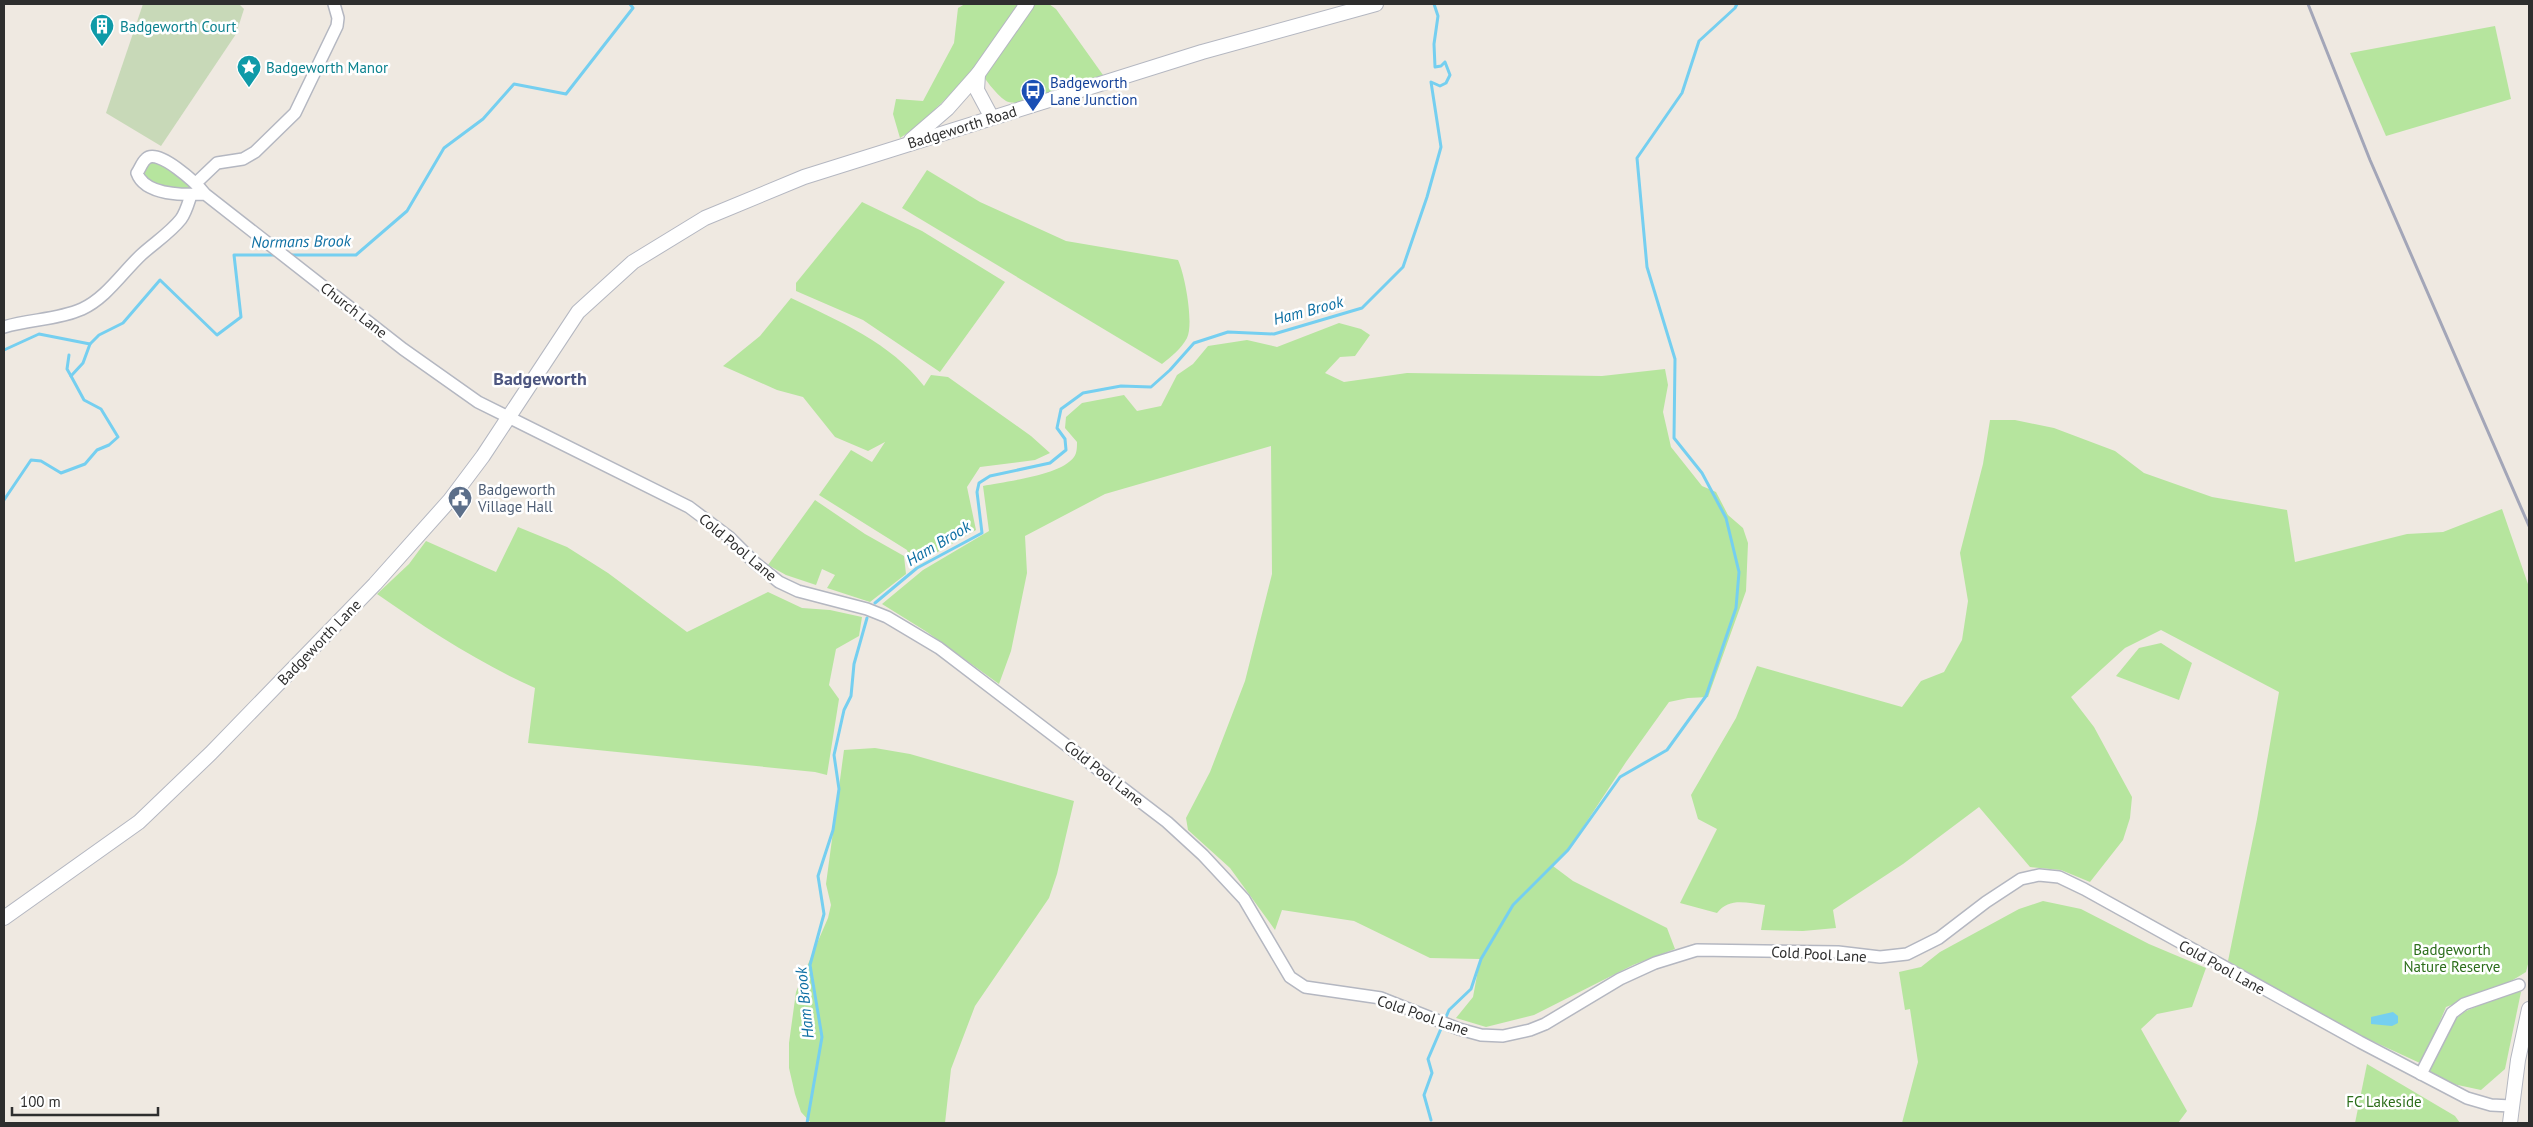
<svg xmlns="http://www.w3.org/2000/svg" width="2533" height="1127" font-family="'PT Sans',sans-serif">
	<rect width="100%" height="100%" fill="#efe9e1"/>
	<g fill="#b6e59e">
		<path d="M965,4h84l7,5 47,66c-19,6 -82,35 -97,26 -11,-7 -21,-23 -29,-33l-59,58 -18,12 -7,-24 3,-15 27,2 31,-58 4,-35z"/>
		<path d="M2495,26l16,73 -125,37 -36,-83z"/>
		<path d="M152,156l53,38 -49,-4 -17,-12z"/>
		<path d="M927,170l53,32 86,39 112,19c7,15 16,64 9,78 -6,11 -16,19 -25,26l-260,-156z"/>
		<path d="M862,202l60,29 83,51 -65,90 -77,-52 -67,-29v-8z"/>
		<path d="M791,298c48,23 100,45 133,88l7,-11 17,2 83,59 19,17 -15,7 -55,7 -13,20 9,43 -63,36 -6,-16 -88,-55 32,-45 21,12 13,-20 -17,9 -33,-14 -32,-40 -26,-7 -54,-24 37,-30z"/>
		<path d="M1339,323l22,6 9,6 -15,21 -15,1 -15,16 19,9 63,-9 195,3 63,-7 3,16 -5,27 8,35 31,39 14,6 12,23 15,13 5,15 -2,48 -38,106 -20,1 -19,4 -43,60 -58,88 -15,16 20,15 94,47 8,21 -42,16 -99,50 -48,12 -30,-9 17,-21 7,-38 -50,-1 -76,-37 -72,-11 -7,20 -45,-62 -42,-38 -2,-12 24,-46 35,-91 27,-107 -1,-128 -166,48 -80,42 2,37 -16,78 -12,33 -72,-52 -45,-28 41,-34 66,-39 -6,-45c23,-5 77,-10 91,-29 3,-4 3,-10 3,-15l-12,-14 1,-11 16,-14 42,-8 13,16 24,-5 16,-31 16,-11 15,-18 39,-6 30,7z"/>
		<path d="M1990,420h25l39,8 61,23 29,22 68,24 75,13 8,52 112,-28 36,-2 59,-23 27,78v373l-3,12 -23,14 -57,21 -24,57 -67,-31 -127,-72 29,-142 22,-127 -118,-62 -36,18 -54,49 23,30 38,70 -2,21 -7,22 -33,42 -29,-12 -31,-3 -51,-60 -76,57 -70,46 3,18 -33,3 -42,-1 4,-25c-18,-2 -36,-8 -48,8l-37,-10 37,-74 -19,-10 -7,-24 45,-77 21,-52 145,41 19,-26 23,-9 18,-32 6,-39 -8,-48 23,-89z"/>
		<path d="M815,500l50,34 39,22 2,18 -36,28 -43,-14 8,-13 -13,-6 -6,16 -30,-10 -18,-10z"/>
		<path d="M518,527l49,20 41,26 79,59 81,-40 34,16 28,2 32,7 -3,19 -23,13 -7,36 10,14 -12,76 -12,-3 -287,-29 7,-55c-56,-25 -108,-59 -158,-94l32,-30 17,-23 70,31z"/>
		<path d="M2161,643l31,20 -13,37 -63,-24 23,-28z"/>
		<path d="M875,748l35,6 164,47 -17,73 -8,24 -74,108 -24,63 -6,54h-134l-10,-11 -6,-18 -6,-26v-25l7,-51 32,-74 3,-13 -5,-21 18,-134z"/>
		<path d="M2043,901l38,8 68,35 57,24 -14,39 -35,7 -16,15 46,82 -9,12h-276l16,-61 -8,-53 -5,1 -6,-38 22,-5 19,-15 79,-43z"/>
		<path d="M2512,991l9,1 -16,77 -24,21 -28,-6 -29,-13 24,-47 18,-13z"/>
		<path d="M2367,1064l88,52 5,7h-105z"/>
	</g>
	<path fill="#c8d9b8" d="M143,4h96l5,5 -8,25 -75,112 -55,-33z"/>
	<path fill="#75cff0" d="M2393,1012l5,4v7l-6,3 -21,-2v-7z"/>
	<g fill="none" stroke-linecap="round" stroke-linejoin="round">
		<g stroke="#75cff0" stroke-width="3">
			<path d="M288,255h68l51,-44 37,-63 39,-29 31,-35 52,10 67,-86 -3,-4"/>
			<path d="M4,350l35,-16 51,10"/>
			<path d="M69,355l-2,14 4,7"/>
			<path d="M4,500l27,-40 10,1 20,12 24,-9 12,-14 12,-5 9,-8 -17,-28 -17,-9 -13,-24 12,-13 7,-19 9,-9 24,-12 37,-43 57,55 24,-18 -7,-62h43"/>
			<path d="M875,603l42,-35 65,-35 -5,-41 2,-9 11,-7 60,-13 16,-13 -1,-11 -8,-11 4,-19 22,-16 38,-7 30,1 19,-17 24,-27 34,-11 46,2 88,-26 41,-41 24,-70 14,-50 -10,-65 9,4 6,-3 4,-8 -5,-13 -4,4 -6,1 -1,-23 4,-28 -4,-12"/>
			<path d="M1431,1120l-7,-25 8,-22 -4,-14 21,-49 22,-21 10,-30 32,-54 55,-55 52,-73 47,-27 39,-54 30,-88 3,-36 -13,-54 -24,-45 -28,-35 1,-79 -28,-92 -10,-109 45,-65 17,-52 36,-33 2,-4"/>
			<path d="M807,1123l15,-86 -12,-72 14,-51 -6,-38 15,-46 6,-41 -5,-34 10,-45 7,-14 3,-32 13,-46"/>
		</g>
		<defs>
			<g id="minor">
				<path d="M196,183l21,-20 26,-4 12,-7 40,-39 42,-87 1,-8 -4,-14"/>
				<path d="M205,194c-20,1 -60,2 -68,-21 3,-4 5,-11 9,-14 12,-12 51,25 59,35l198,155 75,53 211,105 40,30 25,25 25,20 19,9 69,18 20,8 52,31 228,174 36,33 41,44 46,78 15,10 76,11 78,31 22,6 22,1 27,-6 15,-6 75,-45 35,-16 42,-13 141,2 42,5 27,-3 32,-16 47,-36 35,-23 18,-4 20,2 25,12 276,153 107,56 24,7 20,1"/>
				<path d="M4,327c26,-8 53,-7 78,-18 24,-11 40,-36 59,-54 13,-12 29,-22 40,-36 5,-7 7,-15 10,-24"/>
				<path d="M2421,1074l31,-61 12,-9 55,-19"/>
			</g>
			<g id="tertiary">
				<path d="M978,74l-1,16 15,28"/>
				<path d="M911,140l36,-31 31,-35 49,-70"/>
				<path d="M4,918l135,-96 72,-69 164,-169 75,-84 33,-44 95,-144 55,-50 72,-44 99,-41 398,-125 174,-48"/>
				<path d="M2510,1123l8,-63 11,-51"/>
			</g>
		</defs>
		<use href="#minor" stroke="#b4b7c1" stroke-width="14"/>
		<use href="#tertiary" stroke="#b4b7c1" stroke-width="16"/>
		<use href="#minor" stroke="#fff" stroke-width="11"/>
		<use href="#tertiary" stroke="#fff" stroke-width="14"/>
		<path stroke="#a3a6b8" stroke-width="3" d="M2308,4l62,156 159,366"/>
	</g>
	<defs>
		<symbol id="building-pin" viewBox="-11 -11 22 30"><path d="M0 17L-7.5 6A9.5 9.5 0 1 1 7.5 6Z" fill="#0f9aa8" stroke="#fff"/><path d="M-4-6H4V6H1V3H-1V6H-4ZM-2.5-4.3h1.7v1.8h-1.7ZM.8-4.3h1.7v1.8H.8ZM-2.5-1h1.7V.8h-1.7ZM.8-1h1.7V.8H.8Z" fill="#fff"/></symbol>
		<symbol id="sight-pin" viewBox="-11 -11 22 30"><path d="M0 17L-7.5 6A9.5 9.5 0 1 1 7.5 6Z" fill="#0f9aa8" stroke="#fff"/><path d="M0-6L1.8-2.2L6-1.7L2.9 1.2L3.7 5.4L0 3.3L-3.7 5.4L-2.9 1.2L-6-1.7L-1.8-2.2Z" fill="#fff"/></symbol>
		<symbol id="bus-pin" viewBox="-11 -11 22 30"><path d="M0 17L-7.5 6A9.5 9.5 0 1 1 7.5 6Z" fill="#1a4fb4" stroke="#fff"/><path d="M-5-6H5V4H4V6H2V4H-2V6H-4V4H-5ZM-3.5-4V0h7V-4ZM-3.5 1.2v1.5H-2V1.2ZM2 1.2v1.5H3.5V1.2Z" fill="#fff"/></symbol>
		<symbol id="civic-pin" viewBox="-11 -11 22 30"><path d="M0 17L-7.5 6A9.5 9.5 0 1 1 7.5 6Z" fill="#5c6f8a" stroke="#fff"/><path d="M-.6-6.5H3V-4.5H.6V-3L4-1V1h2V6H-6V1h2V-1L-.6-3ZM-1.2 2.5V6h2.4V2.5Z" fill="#fff"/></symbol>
	</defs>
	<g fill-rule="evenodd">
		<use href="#building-pin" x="88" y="12" width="28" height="38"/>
		<use href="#sight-pin" x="235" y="53" width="28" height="38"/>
		<use href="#bus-pin" x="1019" y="77" width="28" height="38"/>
		<use href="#civic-pin" x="446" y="484" width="28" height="38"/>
	</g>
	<g text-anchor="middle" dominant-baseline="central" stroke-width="5" stroke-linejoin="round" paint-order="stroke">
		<g font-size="15" fill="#0d838f" stroke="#fff" text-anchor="start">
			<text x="120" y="26">Badgeworth Court</text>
			<text x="266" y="67">Badgeworth Manor</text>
		</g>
		<g font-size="15" fill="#164399" stroke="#fff" text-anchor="start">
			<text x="1050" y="82">Badgeworth<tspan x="1050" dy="17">Lane Junction</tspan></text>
		</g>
		<g font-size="15" fill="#2e2e2e" stroke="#fff">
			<text transform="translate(962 127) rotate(-17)">Badgeworth Road</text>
			<text transform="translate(354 310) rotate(38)">Church Lane</text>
			<text transform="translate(738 547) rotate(40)">Cold Pool Lane</text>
			<text transform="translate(319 642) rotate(-46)">Badgeworth Lane</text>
			<text transform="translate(1104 773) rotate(38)">Cold Pool Lane</text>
			<text transform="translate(1819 954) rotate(3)">Cold Pool Lane</text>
			<text transform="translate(2222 967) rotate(29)">Cold Pool Lane</text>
			<text transform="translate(1423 1015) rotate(19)">Cold Pool Lane</text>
		</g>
		<g font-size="15" fill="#4e5e75" stroke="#fff" text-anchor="start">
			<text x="478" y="489">Badgeworth<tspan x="478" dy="17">Village Hall</tspan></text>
		</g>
		<g font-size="15" fill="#2c6e1b" stroke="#fff">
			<text x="2452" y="949">Badgeworth<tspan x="2452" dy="17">Nature Reserve</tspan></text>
			<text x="2384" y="1101">FC Lakeside</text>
		</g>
		<g font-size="16" font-style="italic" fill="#0d6fa3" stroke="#fff">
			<text transform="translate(301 241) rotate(-1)">Normans Brook</text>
			<text transform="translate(1308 310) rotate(-15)">Ham Brook</text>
			<text transform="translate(938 543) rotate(-31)">Ham Brook</text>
			<text transform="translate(804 1003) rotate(-96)">Ham Brook</text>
		</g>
		<g font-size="18" font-weight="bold" fill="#4d5680" stroke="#fff">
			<text x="540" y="378">Badgeworth</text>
		</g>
	</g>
	<rect width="2533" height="1127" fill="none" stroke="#2e2e2e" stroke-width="10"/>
	<path d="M12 1107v8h146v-8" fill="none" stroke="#2e2e2e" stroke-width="2.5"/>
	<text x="20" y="1107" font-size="15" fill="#2e2e2e" stroke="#ffffff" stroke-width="4" paint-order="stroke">100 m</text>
</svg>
